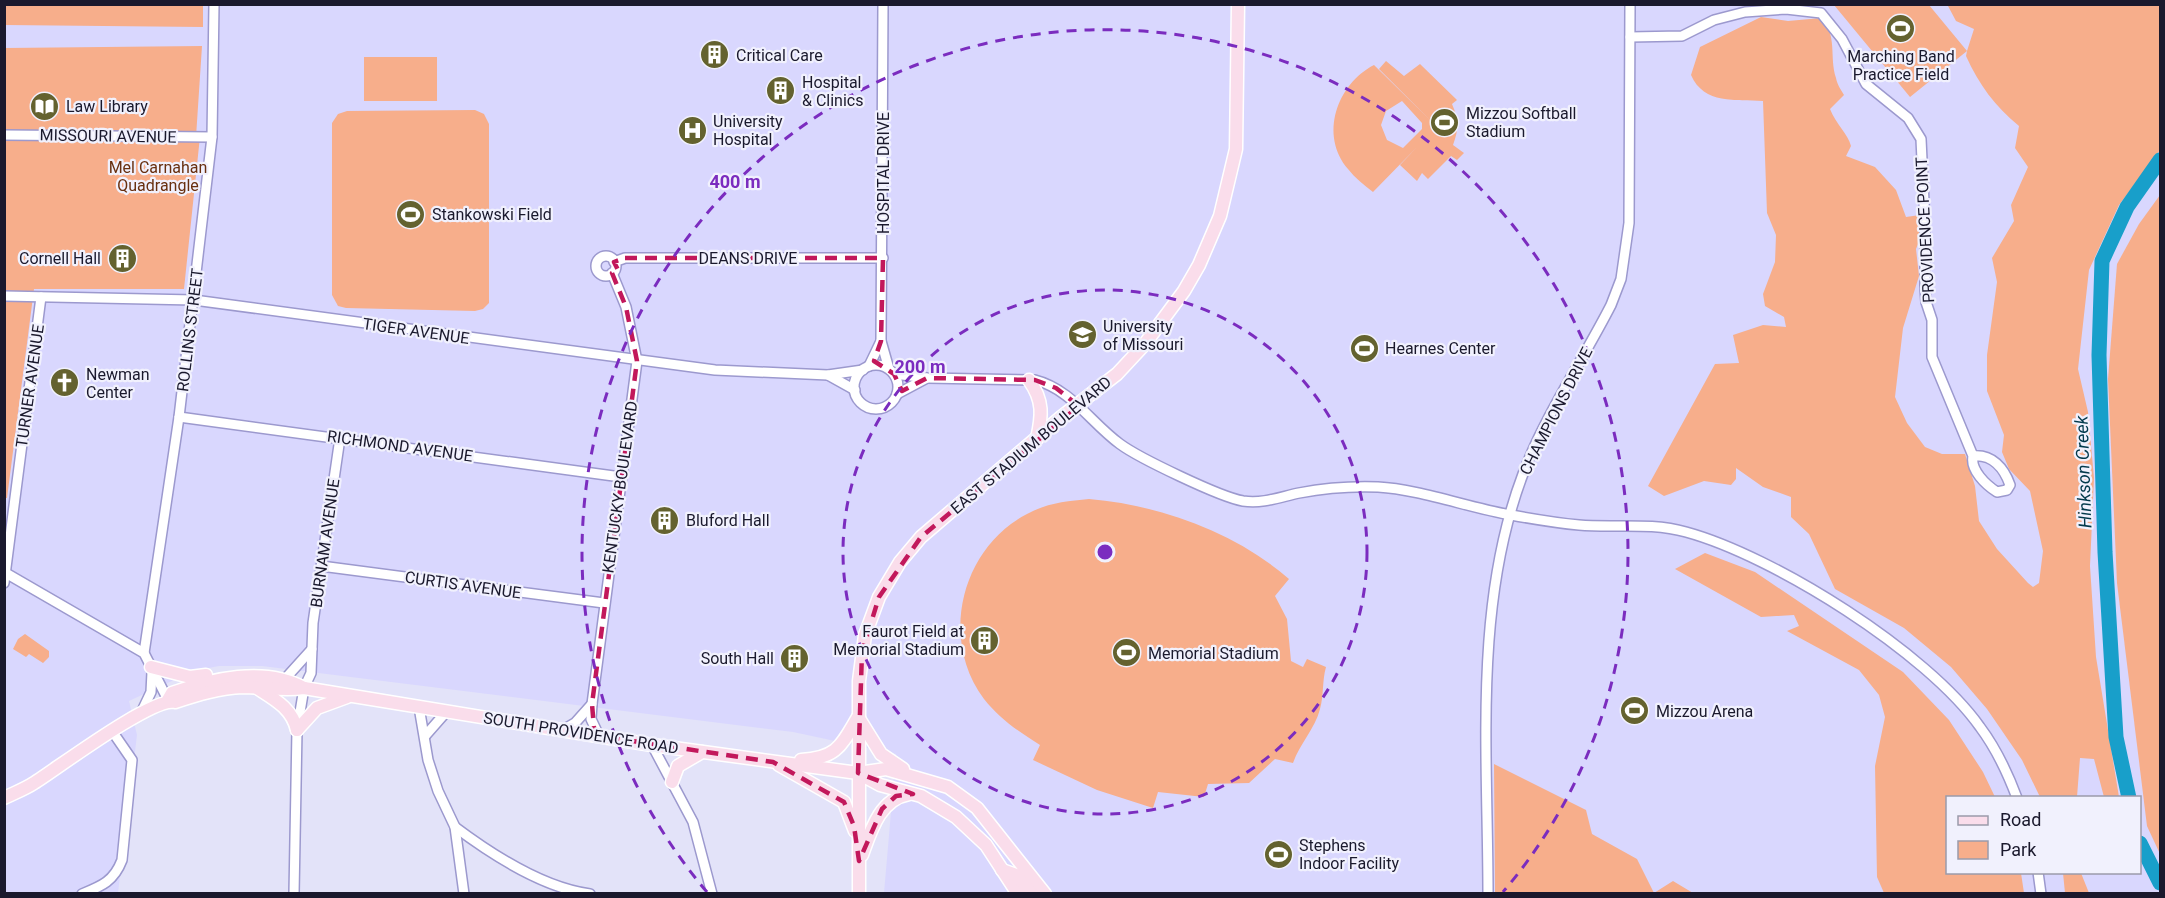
<svg xmlns="http://www.w3.org/2000/svg" width="2165" height="898" font-family="Roboto,sans-serif">
	<rect width="100%" height="100%" fill="#e3e3f9"/>
	<path fill="#d9d7fe" fill-rule="evenodd" d="M5,5h2155v888h-1276l12,-139 -103,-22 -531,-66h-43l-26,5 -64,30 8,34 -19,158 -113,1zM1948,798h192v74h-192z"/>
	<g fill="#f7ae8b" fill-rule="evenodd">
		<path d="M5,4l198,1v22l-198,-2z"/>
		<path d="M1834,5h95l38,46 7,-22 -18,-8 -8,-15 2,-1h210v145l-41,55 -30,65 -11,99 10,43 6,66 -4,88 6,91 23,140h-15l-10,-38 -14,-1 -3,39h-37l-18,-37 -35,-51 -36,-42 -47,-39 -69,-39 -26,-55 -18,-17v-20l-28,-10 -27,-19v11l-5,6 -27,-4 -40,15 -16,-10 67,-122 24,-1 -6,-28 30,-10 23,2 -2,-10 -19,-11 -2,-12 12,-32 1,-27 -9,-22 -4,-112c-27,-2 -59,4 -72,-26l9,-28 61,-30 27,4 33,-3c17,17 8,39 15,60 1,6 5,12 8,17l-14,14c6,15 18,25 21,37l-5,10 29,11 21,23 10,27 14,-2 2,19 -6,15 3,27 -16,52 -8,69 12,26 18,24 17,7h23l10,32 4,35 18,28 31,34 5,4 6,-4 4,-32 -13,-60 -21,-22 -7,-17 2,-17 -17,-44v-36l10,-73 -5,-24 22,-37 -3,-16 17,-38 -13,-19 4,-22c-24,-20 -40,-41 -53,-70l1,-5 -57,46z"/>
		<path d="M202,46l-6,91h4l-1,9 -15,143h-150l-27,209h-2v-450z"/>
		<rect x="364" y="57" width="73" height="44"/>
		<path d="M1386,61l18,15 16,-12 37,36 -5,4c7,16 7,25 1,41l11,8 -7,7 -6,-4 -23,23 -6,-6 -5,8 -17,-16 17,-18 -44,45c-9,-7 -18,-14 -25,-23 -29,-34 -11,-85 26,-104l58,57 -53,-53zM1402,101l20,22v6l-19,19 -16,-8 -6,-15 5,-14z"/>
		<path d="M475,110l9,4 5,10v179l-6,6 -8,2 -129,-3 -8,-2 -6,-11v-172l6,-9 9,-3z"/>
		<path d="M2160,195v659l-13,-28 -30,-243 -9,-204 9,-115 22,-40z"/>
		<path d="M1089,499c71,6 146,33 200,80l-14,17 12,23 4,42 12,6 4,-8 19,8c-4,14 -2,28 -6,42 -5,20 -20,34 -27,54l-18,-4 -26,24 -41,1 -4,13 -46,-5 -5,16 -56,-18 -64,-30 7,-15c-21,-13 -40,-26 -56,-46 -45,-60 -23,-151 43,-185 20,-11 40,-13 62,-15z"/>
		<path d="M1705,553l50,19 148,100 46,48 34,52 12,25 -47,1v74l73,1 3,20h-140l-7,-16 -2,-111 10,-49 -6,-22 -20,-25 -72,-39 12,-5 -5,-11 -33,2 -86,-48z"/>
		<path d="M25,634l24,17v6l-6,6 -14,-9 -3,3 -13,-8 5,-10z"/>
		<path d="M1494,764l92,46 6,24 45,25 17,34 19,-12 20,12h-198z"/>
		<path d="M2063,873h18l8,20h-24z"/>
	</g>
	<g fill="none" stroke-linecap="round" stroke-linejoin="round">
		<g stroke="#189fca" stroke-width="15">
			<path d="M2129,798l-13,-61 -11,-185 -6,-197 3,-94 25,-54 33,-47"/>
			<path d="M2140,843l20,40"/>
		</g>
		<defs>
			<g id="minor">
				<path d="M883,4l-2,337 8,28"/>
				<path d="M1630,37l52,-1 32,-16 31,-8 41,-3 35,4 21,26 24,45 42,34 13,21 4,84v64l1,15 6,18v37l41,99c19,-2 31,12 37,29l-3,5 -10,2c-11,-7 -27,-22 -24,-36"/>
				<path d="M4,135l208,2"/>
				<circle cx="606" cy="266" r="10"/>
				<path d="M614,262l11,-4h258"/>
				<path d="M4,296l190,4 521,70 113,5 35,-5"/>
				<circle cx="876" cy="387" r="22"/>
				<path d="M869,366l12,-25"/>
				<path d="M894,374l33,4 108,2c36,9 56,43 85,64 19,14 100,53 123,57 20,3 37,-4 56,-8 26,-5 52,-7 79,-6 40,2 92,21 133,28 22,4 45,8 68,10 35,3 72,-3 107,7 88,24 241,120 294,195 15,20 28,47 37,71"/>
				<path d="M828,375l27,15"/>
				<path d="M897,394l30,-16"/>
				<path d="M179,417l442,60"/>
				<path d="M321,566l283,37"/>
				<path d="M4,572l140,81 24,47"/>
				<path d="M4,583l37,-286"/>
				<path d="M144,653l35,-236 33,-280 2,-133"/>
				<path d="M284,680l28,-31"/>
				<path d="M419,707l9,53 10,31 17,36 9,67"/>
				<path d="M141,713l10,-21 1,-20"/>
				<path d="M563,730l12,-7 17,-19"/>
				<path d="M425,736l22,-25"/>
				<path d="M599,736l-8,-17 1,-15 45,-343 -11,-54 -14,-34"/>
				<path d="M652,745l41,77 19,72"/>
				<path d="M455,827c36,27 89,61 135,67"/>
				<path d="M2038,872l3,22"/>
				<path d="M82,894c20,-8 32,-13 40,-34l10,-100 -20,-29"/>
				<path d="M294,894l3,-164 7,-42 7,-15 2,-50 27,-185"/>
				<path d="M1488,894c0,-139 -15,-288 35,-420 21,-57 60,-114 88,-169l10,-26 8,-56 1,-219"/>
			</g>
			<g id="major">
				<path d="M1029,380c15,21 13,36 8,59"/>
				<path d="M151,667l39,10 16,-2"/>
				<path d="M257,688c17,11 35,20 40,42"/>
				<path d="M168,700l4,-7c40,-14 92,-27 132,-5"/>
				<path d="M297,730l20,-22 30,-11"/>
				<path d="M801,760c36,-2 40,-14 57,-43l23,37 22,15"/>
				<path d="M779,765l65,37 11,29"/>
				<path d="M858,773l22,12 41,11 35,21 30,28 32,49"/>
				<path d="M672,782l6,-16 24,-14"/>
				<path d="M4,798c10,-5 21,-9 30,-15 24,-15 118,-86 141,-81 22,-7 44,-14 68,-15 21,0 40,4 61,1l348,57 206,28 28,-4 62,18 29,21 68,86"/>
				<path d="M862,855c9,-25 18,-56 47,-61"/>
				<path d="M1002,870l14,5 16,19"/>
				<path d="M859,894v-213l6,-46 14,-38 21,-35 21,-25 139,-119 57,-44 27,-29 40,-54 15,-26 21,-49 16,-67 2,-145"/>
			</g>
		</defs>
		<use href="#minor" stroke="#9c99ce" stroke-width="12"/>
		<use href="#major" stroke="#fff" stroke-width="15"/>
		<use href="#minor" stroke="#fff" stroke-width="9"/>
		<use href="#major" stroke="#faddeb" stroke-width="12"/>
	</g>
	<path fill="none" stroke="#c2185b" stroke-width="4.5" stroke-dasharray="12 8" stroke-linejoin="round" d="M625,258h258l-2,83 -7,20 20,13 8,17 25,-13 108,2 21,8 23,18 -158,131 -42,60 -17,55 -4,121 55,21 -17,2 -14,13 -23,52 -5,-35 -10,-24 -71,-40 -174,-26 -5,-8 -2,-24 45,-343 -11,-54 -14,-34 6,-3 -4,-8z"/>
	<g fill="none" stroke="#7b2cbf" stroke-width="3" stroke-dasharray="10 8">
		<circle cx="1105" cy="552" r="262"/>
		<path d="M707 892A523 523 0 1 1 1503 892"/>
	</g>
	<defs>
		<symbol id="stadium-disc" viewBox="-11 -11 22 22"><circle r="9.5" fill="#64622f" stroke="#f1f1fd"/><path d="M0-5a6.5 5 0 1 0 0 10a6.5 5 0 1 0 0-10ZM-3.5-1.8h7v3.6h-7Z" fill="#fff"/></symbol>
		<symbol id="building-disc" viewBox="-11 -11 22 22"><circle r="9.5" fill="#64622f" stroke="#f1f1fd"/><path d="M-4-6H4V6H1V3H-1V6H-4ZM-2.5-4.3h1.7v1.8h-1.7ZM.8-4.3h1.7v1.8H.8ZM-2.5-1h1.7V.8h-1.7ZM.8-1h1.7V.8H.8Z" fill="#fff"/></symbol>
		<symbol id="library-disc" viewBox="-11 -11 22 22"><circle r="9.5" fill="#64622f" stroke="#f1f1fd"/><path d="M-6-4Q-3-5.5-.7-3.5V5Q-3 3-6 4ZM6-4Q3-5.5 .7-3.5V5Q3 3 6 4Z" fill="#fff"/></symbol>
		<symbol id="hospital-disc" viewBox="-11 -11 22 22"><circle r="9.5" fill="#64622f" stroke="#f1f1fd"/><path d="M-5-5h3v3.5h4V-5h3V5h-3V1.5h-4V5h-3Z" fill="#fff"/></symbol>
		<symbol id="university-disc" viewBox="-11 -11 22 22"><circle r="9.5" fill="#64622f" stroke="#f1f1fd"/><path d="M0-5L7-2L0 1L-7-2ZM-4 1L0 2.5L4 1V4Q0 6-4 4Z" fill="#fff"/></symbol>
		<symbol id="church-disc" viewBox="-11 -11 22 22"><circle r="9.5" fill="#64622f" stroke="#f1f1fd"/><path d="M-1.2-6h2.4v3.5h3.3v2.4h-3.3V6h-2.4V-.1h-3.3v-2.4h3.3Z" fill="#fff"/></symbol>
	</defs>
	<g fill-rule="evenodd">
		<use href="#stadium-disc" x="1884" y="12" width="33" height="33"/>
		<use href="#building-disc" x="698" y="38" width="33" height="33"/>
		<use href="#building-disc" x="764" y="74" width="33" height="33"/>
		<use href="#library-disc" x="28" y="90" width="33" height="33"/>
		<use href="#stadium-disc" x="1428" y="106" width="33" height="33"/>
		<use href="#hospital-disc" x="676" y="114" width="33" height="33"/>
		<use href="#stadium-disc" x="394" y="198" width="33" height="33"/>
		<use href="#building-disc" x="106" y="242" width="33" height="33"/>
		<use href="#university-disc" x="1066" y="318" width="33" height="33"/>
		<use href="#stadium-disc" x="1348" y="332" width="33" height="33"/>
		<use href="#church-disc" x="48" y="366" width="33" height="33"/>
		<use href="#building-disc" x="648" y="504" width="33" height="33"/>
		<use href="#building-disc" x="968" y="624" width="33" height="33"/>
		<use href="#stadium-disc" x="1110" y="636" width="33" height="33"/>
		<use href="#building-disc" x="778" y="642" width="33" height="33"/>
		<use href="#stadium-disc" x="1618" y="694" width="33" height="33"/>
		<use href="#stadium-disc" x="1262" y="838" width="33" height="33"/>
	</g>
	<g text-anchor="middle" dominant-baseline="central" stroke-width="4.5" stroke-linejoin="round" paint-order="stroke">
		<g font-size="16" fill="#1a192d" stroke="#f1f1fd" text-anchor="start">
			<text x="736" y="55">Critical Care</text>
			<text x="1901" y="56" text-anchor="middle">Marching Band<tspan x="1901" dy="18">Practice Field</tspan></text>
			<text x="802" y="82">Hospital<tspan x="802" dy="18">&amp; Clinics</tspan></text>
			<text x="66" y="106">Law Library</text>
			<text x="1466" y="113">Mizzou Softball<tspan x="1466" dy="18">Stadium</tspan></text>
			<text x="713" y="121">University<tspan x="713" dy="18">Hospital</tspan></text>
			<text x="432" y="214">Stankowski Field</text>
			<text x="101" y="258" text-anchor="end">Cornell Hall</text>
			<text x="1103" y="326">University<tspan x="1103" dy="18">of Missouri</tspan></text>
			<text x="1385" y="348">Hearnes Center</text>
			<text x="86" y="374">Newman<tspan x="86" dy="18">Center</tspan></text>
			<text x="686" y="520">Bluford Hall</text>
			<text x="964" y="631" text-anchor="end">Faurot Field at<tspan x="964" dy="18">Memorial Stadium</tspan></text>
			<text x="1148" y="653">Memorial Stadium</text>
			<text x="774" y="658" text-anchor="end">South Hall</text>
			<text x="1656" y="711">Mizzou Arena</text>
			<text x="1299" y="845">Stephens<tspan x="1299" dy="18">Indoor Facility</tspan></text>
		</g>
		<g font-size="16" fill="#1a192d" stroke="#f1f1fd">
			<text transform="translate(108 136) rotate(1)">MISSOURI AVENUE</text>
			<text transform="translate(883 173) rotate(-90)">HOSPITAL DRIVE</text>
			<text transform="translate(1925 230) rotate(-93)">PROVIDENCE POINT</text>
			<text x="748" y="258">DEANS DRIVE</text>
			<text transform="translate(190 330) rotate(-83)">ROLLINS STREET</text>
			<text transform="translate(416 331) rotate(8)">TIGER AVENUE</text>
			<text transform="translate(30 386) rotate(-82)">TURNER AVENUE</text>
			<text transform="translate(1556 411) rotate(-63)">CHAMPIONS DRIVE</text>
			<text transform="translate(1031 445) rotate(-40)">EAST STADIUM BOULEVARD</text>
			<text transform="translate(400 446) rotate(8)">RICHMOND AVENUE</text>
			<text transform="translate(620 487) rotate(-82)">KENTUCKY BOULEVARD</text>
			<text transform="translate(325 543) rotate(-82)">BURNAM AVENUE</text>
			<text transform="translate(463 585) rotate(8)">CURTIS AVENUE</text>
			<text transform="translate(581 733) rotate(9)">SOUTH PROVIDENCE ROAD</text>
		</g>
		<g font-size="16" fill="#682f0f" stroke="#f1f1fd">
			<text x="158" y="167">Mel Carnahan<tspan x="158" dy="18">Quadrangle</tspan></text>
		</g>
		<g font-size="18" font-style="italic" fill="#02394b" stroke="#f1f1fd">
			<text transform="translate(2083 472) rotate(-92)">Hinkson Creek</text>
		</g>
	</g>
	<circle cx="1105" cy="552" r="9" fill="#7b2cbf" stroke="#f1f1fd" stroke-width="3"/>
	<g font-size="18" text-anchor="middle" font-weight="bold" fill="#7b2cbf" stroke="#f1f1fd" stroke-width="4.5" stroke-linejoin="round" paint-order="stroke">
		<text x="735" y="188">400 m</text>
		<text x="920" y="373">200 m</text>
	</g>
	<rect width="2165" height="898" fill="none" stroke="#1a192d" stroke-width="12"/>
	<rect x="1946" y="796" width="195" height="78" fill="#f1f1fd" stroke="#9b9baa" stroke-width="1.5"/>
	<rect x="1958" y="816" width="30" height="9" fill="#faddeb" stroke="#9b9baa" stroke-width="1.5"/>
	<text x="2000" y="826" font-size="18" fill="#1a192d">Road</text>
	<rect x="1958" y="841" width="30" height="18" fill="#f7ae8b" stroke="#9b9baa" stroke-width="1.5"/>
	<text x="2000" y="856" font-size="18" fill="#1a192d">Park</text>
</svg>
